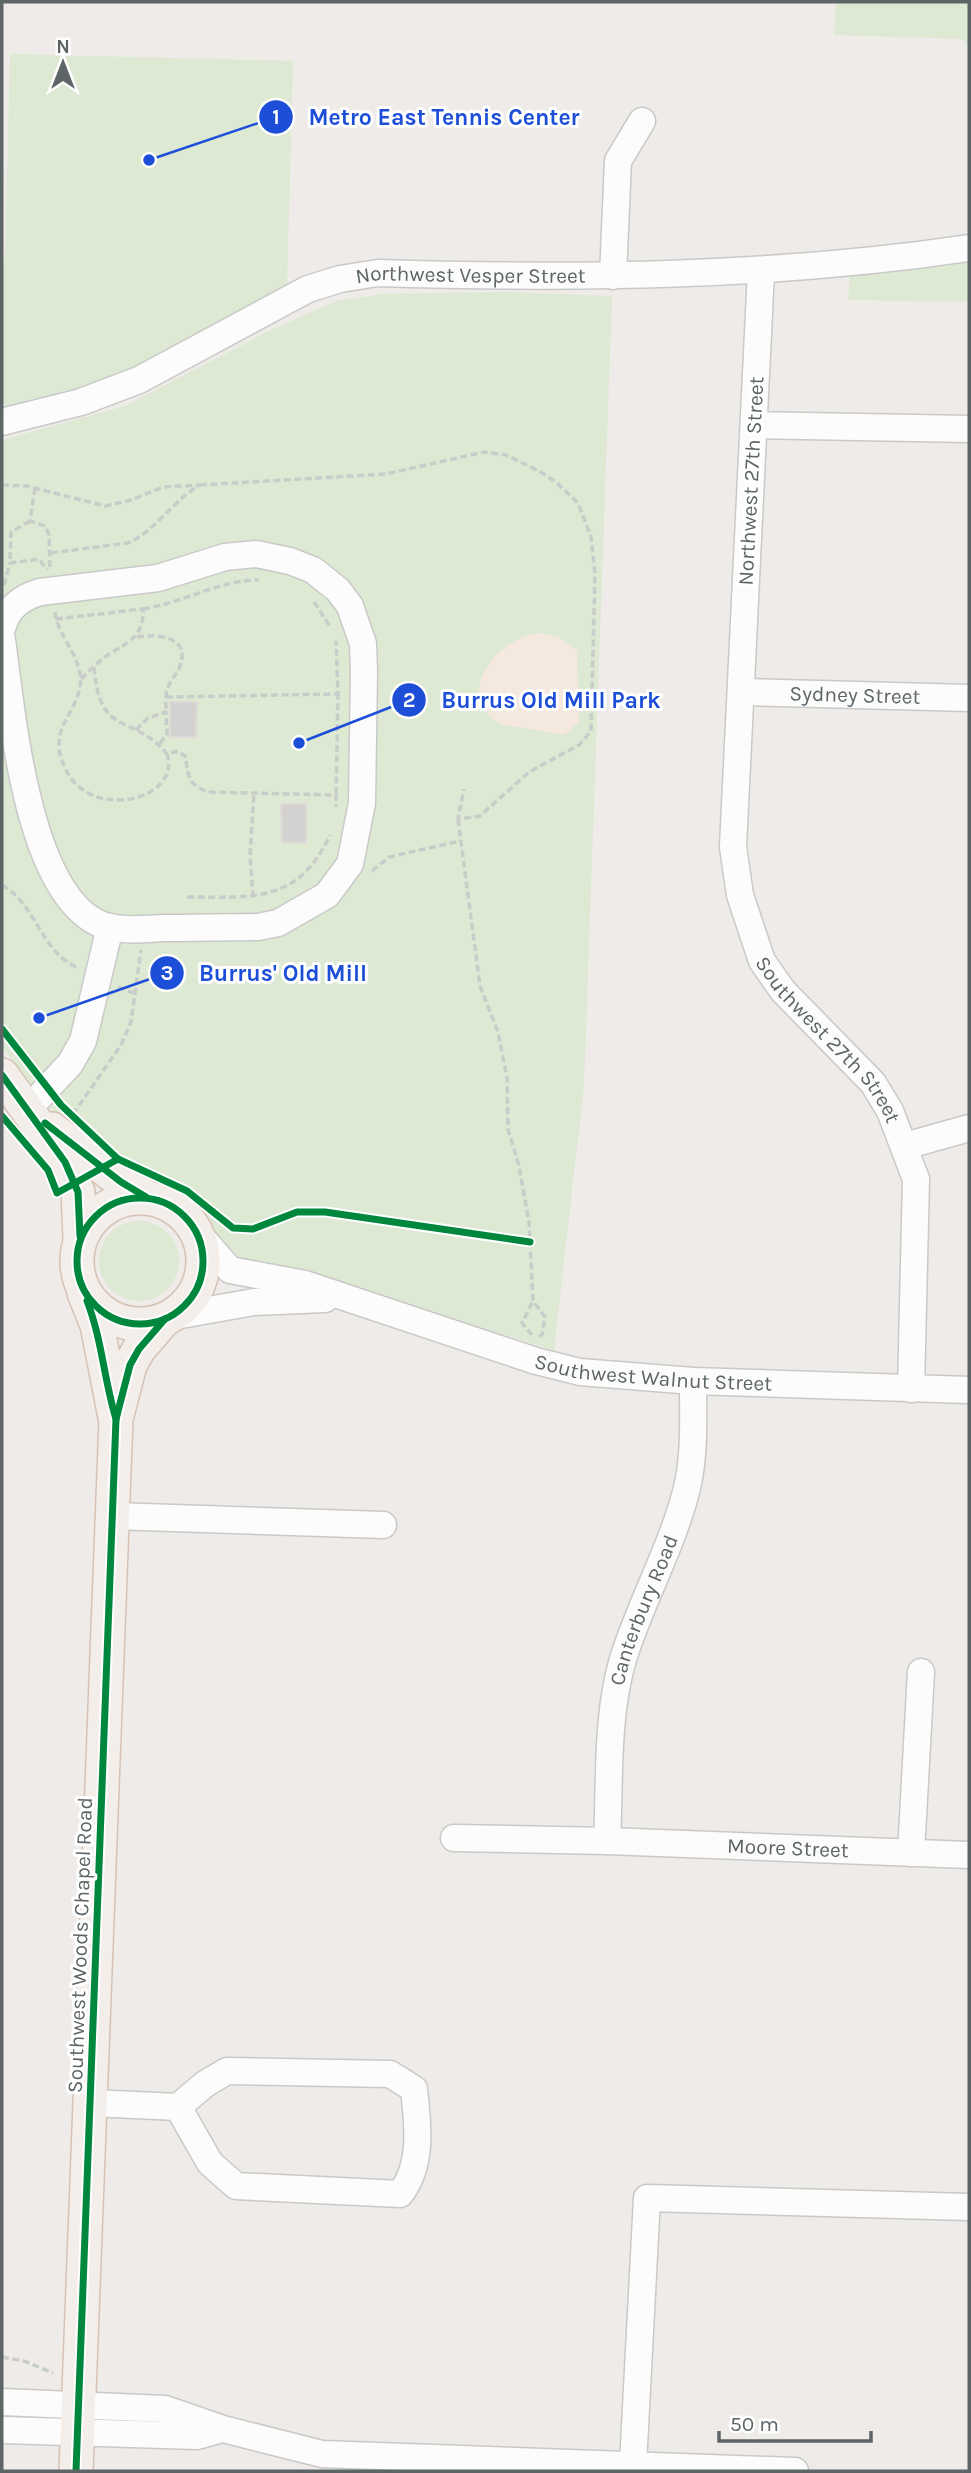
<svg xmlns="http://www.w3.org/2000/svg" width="971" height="2473" font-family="Karla,sans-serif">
	<rect width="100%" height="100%" fill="#eeebe8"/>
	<g fill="#dde9d3">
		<path d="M836,2h133v44l-6,-7 -129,-4z"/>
		<path d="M10,54l283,7 -6,227c-46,20 -87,50 -132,73 -50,24 -100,38 -153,52v-153l3,-2z"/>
		<path d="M969,260v42l-121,-2 2,-24z"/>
		<path d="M502,292l110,4 -28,789 -30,266 -193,-64 -117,-21 -69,-65 -42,-20 -69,-55 -62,-79v-607l123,-34 144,-75 67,-30 47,-7z"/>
		<circle cx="139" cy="1261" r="40"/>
	</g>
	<path fill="#f5e8de" d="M539,633l20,4 18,14 2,71 -15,13 -61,-10c-53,-25 -9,-87 36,-92z"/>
	<g fill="#d4d2d1" stroke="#dddad8" stroke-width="2">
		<path d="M170,702h27l-1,35h-26z"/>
		<path d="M281,804h25v39l-24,-1z"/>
	</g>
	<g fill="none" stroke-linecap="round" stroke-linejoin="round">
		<defs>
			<g id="minor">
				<path id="s1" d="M761,271l-28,576 7,48 22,66 21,30 90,92 17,28 26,68 -5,210"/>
				<path d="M613,276l5,-115 24,-40"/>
				<path id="s2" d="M2,422l79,-20 58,-22 169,-91 32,-10 38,-6c198,6 395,4 591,-25"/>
				<path d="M754,425l215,4"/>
				<path d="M2,628c6,-20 18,-30 38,-36l118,-14 67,-21 31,-3 34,7 23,9 25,20 12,16 13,38 1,27 -2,132 -12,61 -23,31 -49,28 -20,4c-32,0 -64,1 -96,1 -17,1 -36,3 -53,-1 -82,-21 -97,-217 -107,-287"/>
				<path id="s3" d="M741,692l228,6"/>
				<path d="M27,1110l43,-46 13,-23 27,-114"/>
				<path d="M905,1146l64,-18"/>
				<path id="s4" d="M196,1231l34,39 75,14 231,77 44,11 113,9 276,9"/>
				<path d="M175,1316l79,-14 71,-3"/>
				<path d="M113,1516l270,9"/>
				<path id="s5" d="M454,1838l153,3 362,14"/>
				<path id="s6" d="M607,1841c3,-60 -1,-124 16,-182 18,-58 49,-111 64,-171 8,-34 6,-71 6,-107"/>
				<path d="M911,1853l10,-181"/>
				<path d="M91,2103l87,4 27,-23 22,-13 163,3 24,15c4,35 9,77 -14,105l-164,-8 -26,-23 -32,-56"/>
				<path d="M2,2402l163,7 58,20 99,25 473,17"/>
				<path d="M2,2430l195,6 21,-6"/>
				<path d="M633,2465l14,-267 322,9"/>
			</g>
			<g id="major">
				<path d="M2,1075l63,87 13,30 2,47"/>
				<path d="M52,1129l69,53 25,15"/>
				<circle cx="140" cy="1261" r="63"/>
				<path d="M84,1293l13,32 18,92"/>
				<path d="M76,2471l40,-1052 14,-54 9,-16 26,-30"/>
			</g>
		</defs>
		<use href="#minor" stroke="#c9cac8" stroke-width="29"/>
		<use href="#major" stroke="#d6c2b5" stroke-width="36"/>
		<g stroke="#c9cdc9" stroke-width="3.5" stroke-dasharray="7 3.5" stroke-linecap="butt">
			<path d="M2,485l25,1 78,20 26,-6 32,-13 37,-2c-27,15 -44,46 -72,58l-78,10"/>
			<path d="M200,485l186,-11 98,-22 22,3 33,16 17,11 22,21 13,34 4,37 -4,157 -12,14 -50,27 -49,44 -22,3 6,-30"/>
			<path d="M35,488l-5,33 15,5 4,9 1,33"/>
			<path d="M30,521l-19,11 -1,31 29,-4 8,11"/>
			<path d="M4,585l6,-22"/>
			<path d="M314,602l17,26"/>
			<path d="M143,609c40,-6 76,-29 116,-29"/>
			<path d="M55,612c3,26 30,48 25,75 -6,31 -33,43 -15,81 25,55 117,32 102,-14l11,-3 8,6c1,20 4,30 24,35l126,3v12"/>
			<path d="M56,619l87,-10c1,27 -14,33 -34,45 -10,7 -20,17 -29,26"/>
			<path d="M137,637c20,-3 54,-1 43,29 -2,7 -8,12 -11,19 -4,8 -3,18 -3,27"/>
			<path d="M94,667c6,73 37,44 73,87"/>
			<path d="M166,697l172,-3 -2,-53"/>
			<path d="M136,730l12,-12 18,-6 1,23 -8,9"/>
			<path d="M336,794l2,-100"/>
			<path d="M458,819l22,167 18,46 9,46 1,51 11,37 10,56 4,79 12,16 -3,18 -4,2"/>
			<path d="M372,871l17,-14 71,-16"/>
			<path d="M2,885c34,19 38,65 74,82"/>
			<path d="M187,897c66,0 111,7 143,-62"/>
			<path d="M253,897l-3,-41 4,-64"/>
			<path d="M118,987l18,7"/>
			<path d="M73,1114l48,-69 10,-23 10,-72"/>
			<path d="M532,1335l-10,-12 11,-22"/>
			<path d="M2,2357l22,4 29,12"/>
		</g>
		<use href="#minor" stroke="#fcfcfc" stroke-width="26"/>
		<use href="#major" stroke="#f3eee9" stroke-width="33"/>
		<defs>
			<g id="cycleway">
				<path d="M2,1029l59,76 57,54 69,32 46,37 20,1 44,-17h28l205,30"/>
				<path d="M2,1075l63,87 13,30 2,44"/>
				<path d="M2,1116l46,54 9,23 61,-34"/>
				<path d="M45,1123l76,59 25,15"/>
				<circle cx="140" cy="1261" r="63"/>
				<path d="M87,1301c15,38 17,79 29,118"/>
				<path d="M76,2471l40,-1052 14,-54 9,-16 26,-30"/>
			</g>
		</defs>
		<use href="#cycleway" stroke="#fff" stroke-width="11"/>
		<use href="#cycleway" stroke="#00873e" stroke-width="7"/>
	</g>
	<g text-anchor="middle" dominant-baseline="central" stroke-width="6" stroke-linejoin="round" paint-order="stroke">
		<g font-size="21" fill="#5d6567" stroke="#fff">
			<text stroke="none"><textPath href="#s2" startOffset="500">Northwest Vesper Street</textPath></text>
			<text transform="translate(751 481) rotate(-87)">Northwest 27th Street</text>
			<text stroke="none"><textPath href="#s3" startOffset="114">Sydney Street</textPath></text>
			<text stroke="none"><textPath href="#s1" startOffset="798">Southwest 27th Street</textPath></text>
			<text stroke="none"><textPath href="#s4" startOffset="490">Southwest Walnut Street</textPath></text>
			<text stroke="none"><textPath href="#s6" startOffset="236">Canterbury Road</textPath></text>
			<text stroke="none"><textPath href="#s5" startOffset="334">Moore Street</textPath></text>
			<text transform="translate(80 1945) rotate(-88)">Southwest Woods Chapel Road</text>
		</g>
	</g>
	<path fill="none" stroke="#1d4ed8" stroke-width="2.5" d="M149 160L276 117M299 743L409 700M39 1018L167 973"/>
	<g fill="#1d4ed8" stroke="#fff" stroke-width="2.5">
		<circle cx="149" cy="160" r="7"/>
		<circle cx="299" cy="743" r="7"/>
		<circle cx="39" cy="1018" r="7"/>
		<circle cx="276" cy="117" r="18"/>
		<circle cx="409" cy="700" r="18"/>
		<circle cx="167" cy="973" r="18"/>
	</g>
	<g font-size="21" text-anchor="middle" font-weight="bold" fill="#fff">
		<text x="276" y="124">1</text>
		<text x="409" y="707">2</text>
		<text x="167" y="980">3</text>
	</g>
	<g font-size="23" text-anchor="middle" font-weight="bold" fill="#1d4ed8" stroke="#fff" stroke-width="6" stroke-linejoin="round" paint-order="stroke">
		<text x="444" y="125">Metro East Tennis Center</text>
		<text x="551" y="708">Burrus Old Mill Park</text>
		<text x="283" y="981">Burrus' Old Mill</text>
	</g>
	<rect width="971" height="2473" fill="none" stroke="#5d6567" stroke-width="7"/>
	<g transform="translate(63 63)" stroke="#ffffff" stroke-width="5" paint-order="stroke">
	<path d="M0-5L12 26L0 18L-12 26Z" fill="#5d6567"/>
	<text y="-10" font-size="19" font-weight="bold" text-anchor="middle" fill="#5d6567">N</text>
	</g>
	<path d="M719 2431v10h152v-10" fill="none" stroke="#5d6567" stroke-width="3.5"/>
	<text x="730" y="2431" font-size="21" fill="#5d6567" stroke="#ffffff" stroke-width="5" paint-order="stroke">50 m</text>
</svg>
